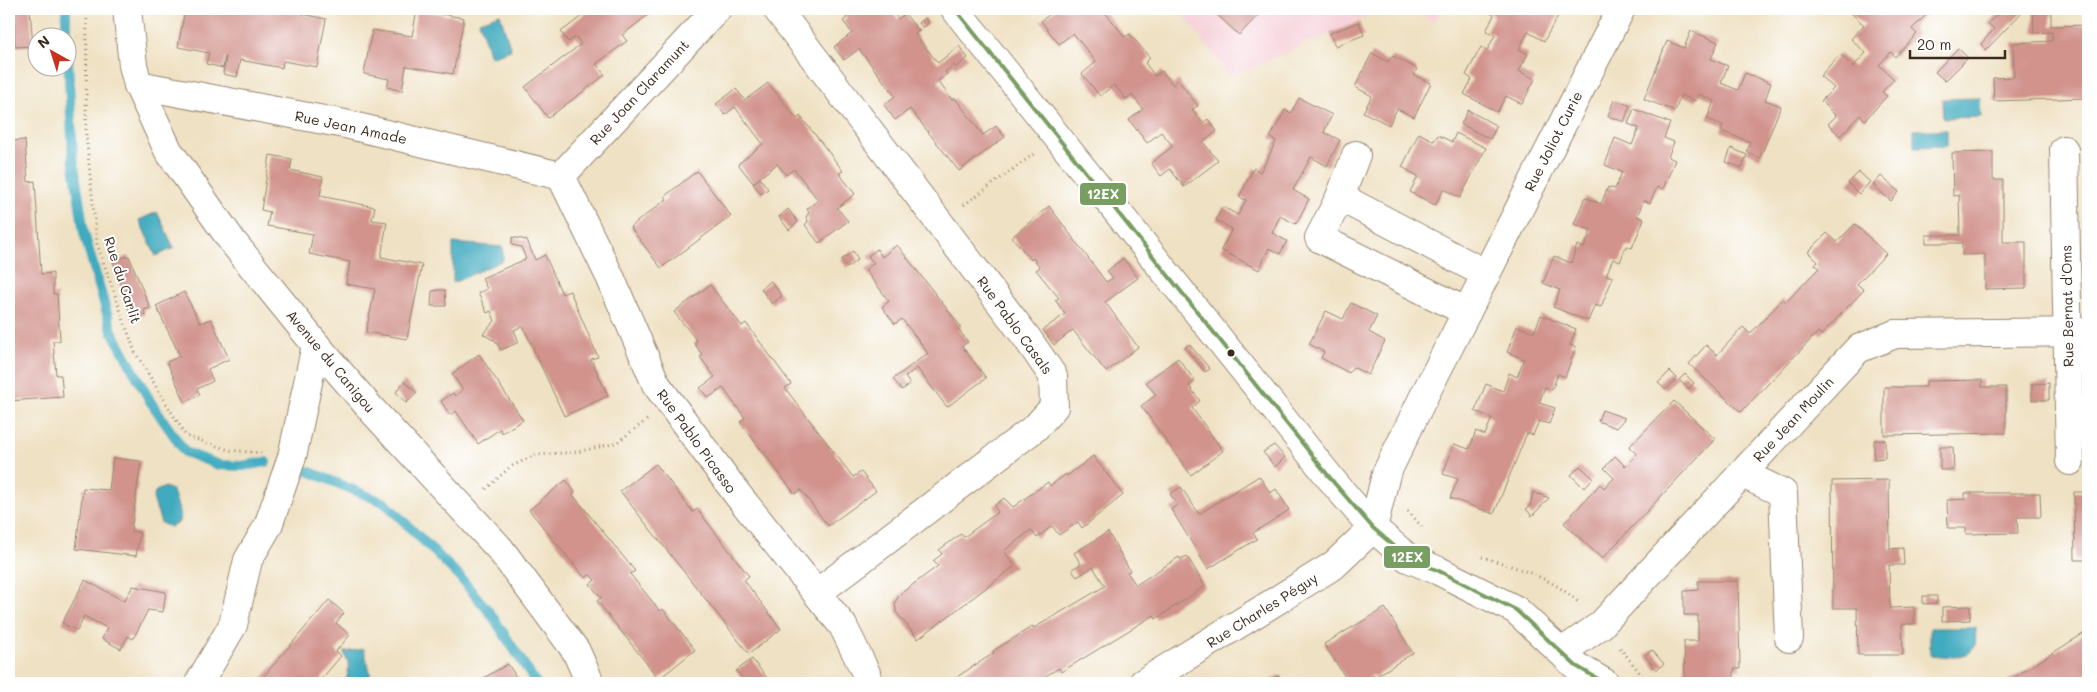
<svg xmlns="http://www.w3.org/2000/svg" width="2097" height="692" font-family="Mali,sans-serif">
	<rect width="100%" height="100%" fill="#fff"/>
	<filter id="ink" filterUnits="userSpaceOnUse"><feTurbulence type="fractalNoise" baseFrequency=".02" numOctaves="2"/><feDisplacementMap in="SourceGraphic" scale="10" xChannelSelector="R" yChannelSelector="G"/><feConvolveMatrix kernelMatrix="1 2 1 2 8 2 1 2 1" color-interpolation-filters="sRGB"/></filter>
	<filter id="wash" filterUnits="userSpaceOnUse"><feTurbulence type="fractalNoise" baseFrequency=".0096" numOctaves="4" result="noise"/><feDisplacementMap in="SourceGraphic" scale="20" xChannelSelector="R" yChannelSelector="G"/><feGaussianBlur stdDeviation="1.12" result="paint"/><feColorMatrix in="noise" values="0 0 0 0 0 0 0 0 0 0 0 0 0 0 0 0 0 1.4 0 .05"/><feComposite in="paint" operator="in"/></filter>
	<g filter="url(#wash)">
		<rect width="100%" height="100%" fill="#efe1c3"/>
		<g fill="#f6cfd8">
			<path d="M1179,9h206l-155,68z"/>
			<path d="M1409,9h32l-6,13z"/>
		</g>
		<g fill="#40aabf" stroke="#3e6a6e">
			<path d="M500,14l11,36 -21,7 -11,-36z"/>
			<path d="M1980,98l1,19 -38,1 -1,-19z"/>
			<path d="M1914,130h33v16l-33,1z"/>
			<path d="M157,212l17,36 -18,8 -17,-36z"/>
			<path d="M453,243l50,4v13l-50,23z"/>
			<path d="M165,487l8,4 8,25 -3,7 -8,4 -9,-4 -8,-25 3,-7z"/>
			<path d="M1930,628h46l-1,19 -8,8 -12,2 -25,-2z"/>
			<path d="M364,649l8,32 -2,2h-24l3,-18 -5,-13z"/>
		</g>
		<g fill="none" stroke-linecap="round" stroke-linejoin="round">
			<g stroke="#40aabf" stroke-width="10">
				<path d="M66,9v29"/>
				<path d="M68,60l5,98 11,75 28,98 38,70 35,51 34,13 23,1 24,-4"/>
				<path d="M308,471l77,32 74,73 32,38 45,69"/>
			</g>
		</g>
		<g id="blocks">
			<g fill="#d1938c">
				<path d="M13,9h17l3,37 -18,1z"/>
				<path d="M185,9h119l-1,5 23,5 -9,48 -34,-6 -1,7 -42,-8 -3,17 -14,-3 3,-17h-1l-2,11 -17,-4 3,-11 -31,-6z"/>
				<path d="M591,9h58l3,3 -30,23 5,6 -31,23 9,11 -57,43 -23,-31 56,-43 -5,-7 -8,5 -7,-10z"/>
				<path d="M840,9h50l8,10 7,-5 14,17 -4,3 23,29 21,-17 9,12 -12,9 -2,-2 -9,7 2,2 -9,7 14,19 3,-2 28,37 13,-9 9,11 -46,34 -49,-62 -15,11 -11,-15 11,-9 -36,-47 -15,11 -10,-13 18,-14 -9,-12 4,-3z"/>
				<path d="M1054,9h52l-2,2 21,26 5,-3 20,24 -5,5 10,13 7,-5 11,14 5,-5 20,26 -6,3 11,14 5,-4 9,12 -14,11 15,19 -34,26 -14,-18 -9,7 -10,-13 22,-17 -12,-14 -14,11 -18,-23 14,-11 -11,-14 -6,4 -12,-14 -14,11 -18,-22 14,-12 -23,-29 -14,11 -18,-23 14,-11z"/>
				<path d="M1211,9h53l-25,26z"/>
				<path d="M1490,9h55l13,7 -14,25 -16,-9 -9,17 9,5 -9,17 16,8 -13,25 -16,-8 -9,16 -33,-18 8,-15 -6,-4 15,-28 6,4 8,-16 -9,-4 8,-16 -6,-3z"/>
				<path d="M1855,9h77l-20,20 5,5 -22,23 -4,-5 -12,13 15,14 -12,13 5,4 -22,24 -5,-5 -20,21 -12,-12 8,-8 -15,-15 13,-13 -14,-12 20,-22 13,13 13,-14 -15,-14 13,-14 -13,-12z"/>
				<path d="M2003,9h22l-39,41 -5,-6 13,-15 -6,-6z"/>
				<path d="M2033,9h18v17l37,-1v73l-94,3 -1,-23 21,-1 -1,-34 39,-2v-9l-18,1z"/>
				<path d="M417,10l47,8 -11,56 -47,-8 -4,25 -15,-4 2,-8 -25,-5 8,-44 40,6z"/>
				<path d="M925,18l4,5 -6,5 -4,-5z"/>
				<path d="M1359,22l5,13 -29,11 -5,-13z"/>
				<path d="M1691,31l27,11 -7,17 17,7 -7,17 17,7 7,-17 26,10 -6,17 16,6 -21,52 -13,-6 3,-10 -29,-11 2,-6 -16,-6 7,-18 -15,-7 -3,7 -15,-6 -6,16 -31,-12 23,-58 17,7z"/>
				<path d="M1958,48l10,10 -23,23 -10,-9z"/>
				<path d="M1372,53l16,9 4,-6 13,6 12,7 -3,6 17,8 -17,34 -17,-8 -8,16 -26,-13 9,-16 -17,-9z"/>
				<path d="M9,57h1l2,37h-3z"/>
				<path d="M768,83l29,36 3,-3 24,30 19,25 -4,2 16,21 -18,14 11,13 -29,22 -14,-18 3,-4 -2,-5 3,-3 -2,-4 11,-9 -24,-31 -8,6 -9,-11 -24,19 -15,-19 25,-20 -28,-37 -10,8 -9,-11 20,-15 9,11z"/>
				<path d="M1299,98l33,17 -8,17 16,8 -13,26 -16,-9 -18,33 16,9 -13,25 -16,-8 -8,17 15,8 -7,13 -11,-6 -10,22 -38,-20 11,-21 -16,-9 7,-13 15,8 8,-15 -7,-3 15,-29 6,4 9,-16 7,-15 -6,-3 15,-28 6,3z"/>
				<path d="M1614,100l16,5 -6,17 -16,-6z"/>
				<path d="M1634,109l36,14 -6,15 10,4 -6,15 7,3 -12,29 -6,-2 -7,16 -6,-3 -7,16 7,3 -12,29 -6,-2 -6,16 -7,-3 -7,16 7,2 -12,30 -6,-2 -7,16 -35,-14 7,-17 -17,-7 11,-27 17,7 6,-18 7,3 7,-18 -17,-6 11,-27 16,7 7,-17 7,2 7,-17 -17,-7 10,-27 17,7 7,-17 -11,-4z"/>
				<path d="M1468,110l29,16 -7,13 -29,-15z"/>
				<path d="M1419,133l15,8 4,-6 14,7 4,-9 30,15 -26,50 -16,-9 -9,16 -25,-13 8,-16 -16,-9z"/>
				<path d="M25,140l3,42 7,-1 6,93 12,-1v21h4l3,47h-7l3,34h5l2,22 -54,4v-57h3l-3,-56v-147z"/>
				<path d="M1731,148l16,7 -5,13 -16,-6z"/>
				<path d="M1993,152v28h10v62h23v46l-41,1v-35l-23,1v-12h-36v-8h34l-1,-40 -6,1 -1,-43z"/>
				<path d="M270,155l22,4 -2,11 33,7 -3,19 55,11 -3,13 15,2 -6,35 41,8 -15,74 -41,-7 9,-43 -29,-5 4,-22 -41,-8 4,-20 -46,-8 3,-14 -9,-2z"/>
				<path d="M697,171l34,45 -70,52 -31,-41 37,-28 -2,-3z"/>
				<path d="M1859,172l11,10 -11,12 -11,-11z"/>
				<path d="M1881,176l18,16 -8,9 -18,-16z"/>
				<path d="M760,178l8,11 -7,5 -8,-10z"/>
				<path d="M1049,206l57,76 7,-4 -6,-7 16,-13 15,20 -33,24 33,45 -32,25 -33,-42 -19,15 -11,-15 22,-16 -10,-14 4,-2 -23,-28 4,-3 -7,-9 -2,2 -19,-23z"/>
				<path d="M788,209l10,13 -9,8 -10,-13z"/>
				<path d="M1855,224l31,30 -29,30 7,6 -43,45 -3,-3 -77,80 -52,-48 17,-19 11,10 26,-28 7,7 33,-35 3,3 33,-34 -4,-3 3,-3 -10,-10 19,-19 10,9z"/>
				<path d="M512,237l15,3 8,20 10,-5 17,39 8,-3 28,66 -7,2 17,37 -44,20 -41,-90 -9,4 5,12 -18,8 -7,-11 -1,1 -10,-6 12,-13 -4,-10 -4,2 -9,-20 9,-4 -5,-11 44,-19 -5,-12 -9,-2z"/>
				<path d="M897,245l64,82 -3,2 10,13 -6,4 24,32 -39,29 -30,-39 -12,9 5,7 -8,6 -9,-11 35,-26 -26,-34 -7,5 -13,-17 7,-6 -24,-31 9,-7 -6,-7 9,-7 5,8z"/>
				<path d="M853,251l5,8 -11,9 -6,-8z"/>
				<path d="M129,256l21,52 -6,2 1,4 -13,6 -19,-59z"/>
				<path d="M771,281l11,15 -10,8 -11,-15z"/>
				<path d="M710,285l32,41 4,-3 45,61 -6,4 68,89 8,-5 15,19 -48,35 -27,-36 -6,4 -55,-72 5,-4 -22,-30 -15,10 -8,-10 15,-11 -15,-20 3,-1 -9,-13 3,-2 -23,-29z"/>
				<path d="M439,290h6l1,16h-15l1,-15z"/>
				<path d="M184,292l16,31 11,-4 18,40 -21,10 5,12 -16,8 3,6 -15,7 -18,-40 13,-6 -24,-50z"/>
				<path d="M1351,303l26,13 -8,16 16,9 -17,34 -15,-8 -4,6 -28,-15 3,-6 -15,-8 17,-33 17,8z"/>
				<path d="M1541,315l35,14 -6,16 6,2 -11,30 -7,-3 -6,16 -7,-3 -6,16 16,5 -6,16 -10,-3 -6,14 -6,-2 -33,81 -44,-16 8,-19 -15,-5 11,-30 15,5 7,-18 9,4 7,-17 -17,-7 11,-27 17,7 6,-18 8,4 7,-18 -17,-7 10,-26 17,6z"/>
				<path d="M1189,344l21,25 -5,3 -20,-24z"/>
				<path d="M479,354l44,66 -21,13 -2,-4 -22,15 -22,-33 -6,4 -9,-14 12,-8 2,3 8,-6 -11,-16z"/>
				<path d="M1178,358l17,23 -6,5 11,15 -8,7 31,43 -32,24 -50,-69 15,-11 -10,-13z"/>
				<path d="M1670,371l7,7 -11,12 -8,-7z"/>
				<path d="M1685,374l9,9 -5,6 -10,-9z"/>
				<path d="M1982,380v7h24v46l-122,2v-48h42v-6z"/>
				<path d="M404,381l13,12 -11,10 -10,-11z"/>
				<path d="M2049,383v17h-17v-16z"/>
				<path d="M1674,401l41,38 -113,120 -38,-36 36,-39 4,4 10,-10 -10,-10 11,-12 10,10 12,-12 -8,-7z"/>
				<path d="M1602,410l23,8 -9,10 -18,-7z"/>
				<path d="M1874,440h11v18l-11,1z"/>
				<path d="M1274,445l11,12 -10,10 -12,-15z"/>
				<path d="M1940,447h13l1,23h-14z"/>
				<path d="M1093,456l30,39 -41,33 -4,-6 -19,13 -7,-9 -15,12 -6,-8 -27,21 11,15 -97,73 -22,-27 -1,-10 5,-8 38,-28 -5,-5 9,-7 -3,-4 22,-16 3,3 34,-25 -4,-6 10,-8 9,9 35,-25 2,4 16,-12 1,2z"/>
				<path d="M113,458l28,3 -10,70 9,2 -4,23 -60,-7 7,-61 26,2z"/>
				<path d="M656,464l37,48 4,-3 52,67 -5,4 37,49 -32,25 -129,-163z"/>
				<path d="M1580,466l13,12 -9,10 -13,-13z"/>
				<path d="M1259,476l11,17 6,-4 13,21 -36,23 4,6 -49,30 -37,-60 7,-4 -8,-11 11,-7 18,27z"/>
				<path d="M566,480l9,12 -2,3 62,76 -5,3 30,37 3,-2 32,41 -36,29 -62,-78 4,-3 -11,-14 5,-4 -5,-5 -5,3 -56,-68z"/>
				<path d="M1889,480l1,69 13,-1 1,17h-15l1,43 24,-1v17h-12l1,31h-45l-1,-47h-24l-1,-127z"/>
				<path d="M1533,492l16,6 -17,18 -6,-7 4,-3z"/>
				<path d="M2074,492h14v68h-13z"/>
				<path d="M1965,493h75l1,24h-24l1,16 -52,1v-6h-18l-1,-28 18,-1z"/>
				<path d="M1108,532l22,39 -3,1 9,13 43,-28 1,2 7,-3 18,30 -49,33 -2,-4 -93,57 -2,-4 -25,15h-80l-2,-3 42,-27 -1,-2 40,-25 1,2 71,-42 -12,-19 -16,10 -5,-8 9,-5 -7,-11z"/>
				<path d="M85,580l39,21 9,-15 33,6 -3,20 -15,-2 -15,29 -5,-3 -7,13 -19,-10 5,-11 -23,-12 -7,15 -15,-8z"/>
				<path d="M1698,581h40l2,88h-6v14h-49l-1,-42h14v-26h-14v-24l14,-1z"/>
				<path d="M1923,596h14v7l-14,1z"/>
				<path d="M329,600l15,13 -8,10 14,12 -14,16 5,5 -23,27h-60z"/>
				<path d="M1970,606v14l-28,1v-14z"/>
				<path d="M1385,608l28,45 -38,24 -2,-2 -13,8h-11l-25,-39z"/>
				<path d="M2086,632l2,3v40l-14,8h-69z"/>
				<path d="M1652,650l12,14 -8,6 -11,-15z"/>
				<path d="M752,659l19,24h-25l-10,-12z"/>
				<path d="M508,664l12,19h-38l-2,-3z"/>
				<path d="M1279,675l5,8h-19z"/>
			</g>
		</g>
	</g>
	<g filter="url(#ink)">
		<use href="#blocks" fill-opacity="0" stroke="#958670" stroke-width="1"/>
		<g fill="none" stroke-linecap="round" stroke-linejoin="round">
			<defs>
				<g id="minor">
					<path d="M777,9l250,329 26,38 1,31 -18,20 -219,166"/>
					<path d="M955,9l380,475 38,44 35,30 31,13 77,39 60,56 29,17"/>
					<path d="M138,85l207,39 216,52"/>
					<path d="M2064,150l6,311"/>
					<path d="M1356,155l-16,42 -21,41 148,74"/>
					<path d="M561,176l50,103 45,105 81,110 106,132 23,47 2,10"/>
					<path d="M561,176l156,-167"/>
					<path d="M1340,197l146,77"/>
					<path d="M1743,474l40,19 6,145"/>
					<path d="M1373,528l13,-54 38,-78 197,-387"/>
					<path d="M1562,652l39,-27 257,-276 37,-15 193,-2"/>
					<path d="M199,683l34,-58 15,-65 20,-34 24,-69 24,-112"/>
					<path d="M1143,683l191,-118 39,-37"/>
				</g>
				<path id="tertiary" d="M127,9l6,56 5,20 30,65 64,91 84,104 55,64 129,140 76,102 14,32"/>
			</defs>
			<use href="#minor" stroke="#958670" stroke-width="30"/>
			<use href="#tertiary" stroke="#958670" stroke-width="30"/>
			<g stroke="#958670" stroke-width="3" stroke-dasharray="1 4" stroke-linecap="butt">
				<path d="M87,9l-1,125 11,110 38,108 51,84 43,14 32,3"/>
				<path d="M964,205l70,-51"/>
				<path d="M486,489l24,-22 25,-12 42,-3 39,-9 31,-23"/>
				<path d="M1408,511l14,16"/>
				<path d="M1482,557c33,10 72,21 97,46"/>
				<path d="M1620,648l28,35"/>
			</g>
			<use href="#minor" stroke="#fff" stroke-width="28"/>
			<use href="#tertiary" stroke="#fff" stroke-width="28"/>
			<defs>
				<path id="bus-1" d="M955,9l380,475 38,44 35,30 31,13 77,39 60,56 29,17"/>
			</defs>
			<use href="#bus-1" stroke="#fff" stroke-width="8"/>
			<use href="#bus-1" stroke="#799e62" stroke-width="4"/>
		</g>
	</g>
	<circle fill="#3b2a1e" stroke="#fff" stroke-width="2" cx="1231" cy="353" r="4.5"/>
	<g text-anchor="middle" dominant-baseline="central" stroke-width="4" stroke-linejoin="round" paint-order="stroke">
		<g font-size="14" fill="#3b2a1e" stroke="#fff">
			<text transform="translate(639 92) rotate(-47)">Rue Joan Claramunt</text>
			<text transform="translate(351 127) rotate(12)">Rue Jean Amade</text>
			<text transform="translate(1553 141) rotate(-63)">Rue Joliot Curie</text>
			<text transform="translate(123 280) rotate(72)">Rue du Carlit</text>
			<text transform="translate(2067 306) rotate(-91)">Rue Bernat d'Oms</text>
			<text transform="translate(1015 325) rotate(54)">Rue Pablo Casals</text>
			<text transform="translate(331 361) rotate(50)">Avenue du Canigou</text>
			<text transform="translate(1793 419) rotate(-47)">Rue Jean Moulin</text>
			<text transform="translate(697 441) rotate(54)">Rue Pablo Picasso</text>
			<text transform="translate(1262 610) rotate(-32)">Rue Charles Péguy</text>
		</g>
	</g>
	<g stroke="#fff" stroke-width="2">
		<rect x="1079" y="182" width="48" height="24" rx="5" fill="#799e62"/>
		<rect x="1383" y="545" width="48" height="24" rx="5" fill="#799e62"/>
	</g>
	<g font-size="14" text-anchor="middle" font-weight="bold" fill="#fff">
		<text x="1103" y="199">12EX</text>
		<text x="1407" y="562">12EX</text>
	</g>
	<rect width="2097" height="692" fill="none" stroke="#fff" stroke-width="30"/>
	<g transform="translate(52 52) rotate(321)"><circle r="24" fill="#ffffff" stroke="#b1aaa5"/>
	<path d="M0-4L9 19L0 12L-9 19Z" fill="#c8321e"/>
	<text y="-8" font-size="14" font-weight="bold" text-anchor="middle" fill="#3b2a1e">N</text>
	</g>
	<path d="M1910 50v8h95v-8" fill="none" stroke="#3b2a1e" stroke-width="2.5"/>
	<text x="1917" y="50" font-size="15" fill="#3b2a1e" stroke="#ffffff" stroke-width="4" paint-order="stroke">20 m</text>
</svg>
